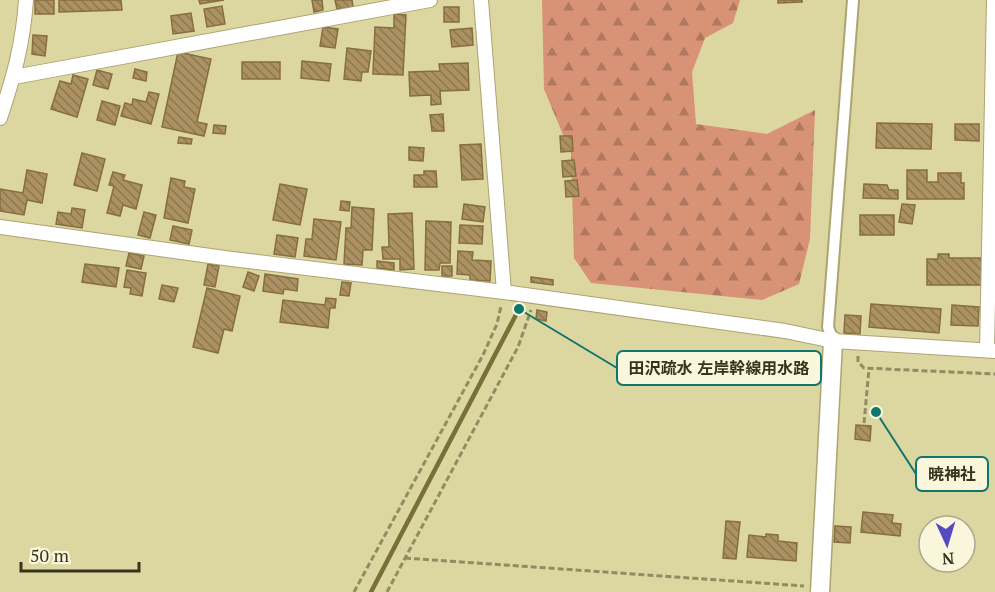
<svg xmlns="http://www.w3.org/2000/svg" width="995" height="592" font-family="'PT Serif','Noto Sans JP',serif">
	<defs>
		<pattern id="forest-firs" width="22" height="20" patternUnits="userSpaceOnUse" patternTransform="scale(1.5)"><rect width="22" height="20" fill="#d89276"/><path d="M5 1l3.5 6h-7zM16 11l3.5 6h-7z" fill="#b07860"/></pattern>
		<pattern id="building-back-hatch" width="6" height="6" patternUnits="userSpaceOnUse" patternTransform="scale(1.5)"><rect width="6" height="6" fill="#ac9263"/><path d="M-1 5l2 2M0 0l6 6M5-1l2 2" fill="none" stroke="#8d7851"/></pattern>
	</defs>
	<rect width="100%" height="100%" fill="#dcd6a0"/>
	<path fill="url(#forest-firs)" d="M542,0h198l-7,23 -28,15 -13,34 4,52 71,10 48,-24 -5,129 -11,45 -37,16 -171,-17 -17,-25 -3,-104 -27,-65z"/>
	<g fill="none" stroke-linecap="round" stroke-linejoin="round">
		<path stroke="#777038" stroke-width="4.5" d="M371,592l148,-283"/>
	</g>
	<g fill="url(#building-back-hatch)" stroke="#876e40" stroke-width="1.5">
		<rect x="35" y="0" width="19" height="14"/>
		<path d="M59,0h62l1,10 -63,2z"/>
		<path d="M199,0h25l-24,4z"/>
		<path d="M312,0h10l1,10 -9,2z"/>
		<path d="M335,0h17l1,7 -16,2z"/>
		<path d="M778,0h24v2l-24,1z"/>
		<path d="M222,6l3,18 -18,3 -3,-18z"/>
		<rect x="444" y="7" width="15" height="15"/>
		<path d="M191,13l3,18 -21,3 -2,-18z"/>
		<path d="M394,14l12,1 -3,60 -30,-1 2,-47 19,1z"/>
		<path d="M323,27l15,2 -3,19 -15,-2z"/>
		<path d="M472,28l1,17 -21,2 -2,-17z"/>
		<path d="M33,35l14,1 -2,20 -13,-2z"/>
		<path d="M347,48l24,3 -3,21h-6l-1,9 -17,-2z"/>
		<path d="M178,52l33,7 -14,63 10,2 -3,12 -42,-9z"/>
		<path d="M302,61l29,3 -2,17 -28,-3z"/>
		<rect x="242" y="62" width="38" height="17"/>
		<path d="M468,63l1,27 -29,1 1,13 -10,1v-10l-21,1 -1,-24 31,-1 -1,-7z"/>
		<path d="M135,69l12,3 -1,9 -13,-3z"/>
		<path d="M97,70l15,4 -4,15 -15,-4z"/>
		<path d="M73,75l15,4 -11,38 -26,-8 9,-28 11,3z"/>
		<path d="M149,92l10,2 -8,30 -30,-8 4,-13 7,2 1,-6 13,3z"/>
		<path d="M102,101l18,5 -5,19 -18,-5z"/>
		<path d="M443,114l1,17h-12l-2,-16z"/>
		<path d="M877,123l55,1 -1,25 -55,-1z"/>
		<path d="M955,124h24v17l-24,-1z"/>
		<path d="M214,125l12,1 -1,8 -12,-1z"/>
		<path d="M560,136h12l1,15 -12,1z"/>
		<path d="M179,137l13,2 -1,5 -13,-1z"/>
		<path d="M481,144l2,35 -21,1 -2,-35z"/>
		<path d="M409,147l15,1 -1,13 -14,-1z"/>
		<path d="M82,153l23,6 -8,32 -23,-6z"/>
		<path d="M574,160l2,16 -13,1 -1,-16z"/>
		<path d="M27,170l20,4 -5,29 -15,-3 -3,15 -24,-4v-22l23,4z"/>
		<path d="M907,170h20v12h11v-9h23v10h3v16h-57z"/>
		<path d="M424,171h12l1,16h-23v-12h10z"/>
		<path d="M113,172l12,3 -2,5 19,5 -6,24 -13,-4 -3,11 -13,-3 7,-27 -5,-1z"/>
		<path d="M171,178l14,3 -1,6 11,2 -7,34 -24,-5z"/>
		<path d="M577,180l2,16 -13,1 -1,-16z"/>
		<path d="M280,184l27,5 -7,36 -27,-5z"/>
		<path d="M864,184l23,1 2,5h9v9l-35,-1z"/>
		<path d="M341,201l9,1 -1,9 -9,-1z"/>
		<path d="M464,204l21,3 -2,15 -21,-3z"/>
		<path d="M902,204l13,1 -3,19 -13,-2z"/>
		<path d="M352,207l22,2 -2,41h-9l-1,15 -18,-1 2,-36h5z"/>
		<path d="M72,208l13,2 -3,18 -26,-4 2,-12 13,2z"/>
		<path d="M144,212l12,3 -6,23 -12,-3z"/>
		<path d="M412,213l2,56 -14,1v-11h-17l-1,-12h7l-1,-33z"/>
		<rect x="860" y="215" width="34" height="20"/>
		<path d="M314,219l27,3 -5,38 -32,-4 2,-17h6z"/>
		<path d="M426,221l25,1 -1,41h-10l-1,7h-14z"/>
		<path d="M460,225l23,1 -1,18 -23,-1z"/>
		<path d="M173,226l19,4 -3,14 -19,-4z"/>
		<path d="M277,235l21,3 -3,19 -21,-3z"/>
		<path d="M458,251l15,1 -1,8 19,1 -1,20 -20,-1v-5l-13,-1z"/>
		<path d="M129,253l15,3 -3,13 -15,-3z"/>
		<path d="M938,254h11v4h35v27h-57v-26h11z"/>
		<path d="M377,261l17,2v7l-17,-2z"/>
		<path d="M85,264l34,4 -3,19 -34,-5z"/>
		<path d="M208,264l11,2 -4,21 -11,-2z"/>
		<rect x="442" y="266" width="10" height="10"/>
		<path d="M127,270l19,3 -4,23 -12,-2 1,-6 -7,-1z"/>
		<path d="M248,272l11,4 -5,15 -11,-4z"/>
		<path d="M265,274l33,5 -1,12 -13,-2 -1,5 -20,-3z"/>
		<path d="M531,277l22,3v5l-22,-3z"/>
		<path d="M342,282l9,1 -2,13 -9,-1z"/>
		<path d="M162,285l16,3 -4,14 -15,-3z"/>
		<path d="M207,288l33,8 -8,35 -8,-2 -6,24 -25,-6z"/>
		<path d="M326,298l10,1 -1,9h-5l-2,20 -48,-6 3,-22 42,5z"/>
		<path d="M871,304l70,5 -2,24 -70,-6z"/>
		<path d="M952,305l27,2 -1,19 -27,-1z"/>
		<path d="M537,310l10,2 -1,9 -10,-2z"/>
		<path d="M845,315l16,1 -1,18 -16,-1z"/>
		<path d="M856,425l15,1 -1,15 -15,-2z"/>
		<path d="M863,512l30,3 -1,8 9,1 -1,12 -39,-4z"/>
		<path d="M726,521l14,1 -4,37 -13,-1z"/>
		<path d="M835,526l16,1 -1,16 -16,-1z"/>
		<path d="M766,534l12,1v6l19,2 -1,18 -49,-4 2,-22 17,2z"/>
	</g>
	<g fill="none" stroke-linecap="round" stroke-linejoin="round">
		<defs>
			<path id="pedestrian" d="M833,341l-5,-14 25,-327"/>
			<g id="minor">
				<path d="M481,0l23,292"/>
				<path d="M14,77l416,-77"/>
				<path d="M0,118c14,-42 23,-74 26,-118"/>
				<path d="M0,227l232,32 272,33 281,39 48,10 162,10"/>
				<path d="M987,350l7,-350"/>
			</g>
			<path id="tertiary" d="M820,592l13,-251"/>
		</defs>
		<use href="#pedestrian" stroke="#aba571" stroke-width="14"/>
		<use href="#minor" stroke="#aba571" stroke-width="16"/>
		<use href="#tertiary" stroke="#aba571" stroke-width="21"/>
		<g stroke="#908c64" stroke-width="3" stroke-dasharray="6 3" stroke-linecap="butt">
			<path d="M858,356v6l6,6 131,6"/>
			<path d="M864,423l5,-54"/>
			<path d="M405,558l399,28"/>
			<path d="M354,592l129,-237 14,-31 4,-18"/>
			<path d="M387,592l131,-245 13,-37"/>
		</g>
		<use href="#pedestrian" stroke="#fff" stroke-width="10"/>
		<use href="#minor" stroke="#fff" stroke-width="14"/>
		<use href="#tertiary" stroke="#fff" stroke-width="18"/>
	</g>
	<path fill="none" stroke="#0f766e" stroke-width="2" d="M519 309L617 368M876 412L916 474"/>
	<g fill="#0f766e" stroke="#f9f6db" stroke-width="2">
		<circle cx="519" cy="309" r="6"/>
		<circle cx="876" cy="412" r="6"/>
	</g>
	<g fill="#f9f6db" stroke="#0f766e" stroke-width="2">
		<rect x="617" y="351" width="204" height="34" rx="6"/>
		<rect x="916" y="457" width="72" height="34" rx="6"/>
	</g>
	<g font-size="16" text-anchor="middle" font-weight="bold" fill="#37341e">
		<text x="719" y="374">田沢疏水 左岸幹線用水路</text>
		<text x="952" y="480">暁神社</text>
	</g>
	<g transform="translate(947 544) rotate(176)"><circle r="28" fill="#f9f6db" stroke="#aba88f" stroke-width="1.5"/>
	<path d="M0-4.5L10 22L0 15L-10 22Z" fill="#5649c1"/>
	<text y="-9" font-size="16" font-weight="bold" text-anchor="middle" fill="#37341e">N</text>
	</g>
	<path d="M21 562v9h118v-9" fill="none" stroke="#37341e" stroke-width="3"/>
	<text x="30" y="562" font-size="18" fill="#37341e" stroke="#f9f6db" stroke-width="4.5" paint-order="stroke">50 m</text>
</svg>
